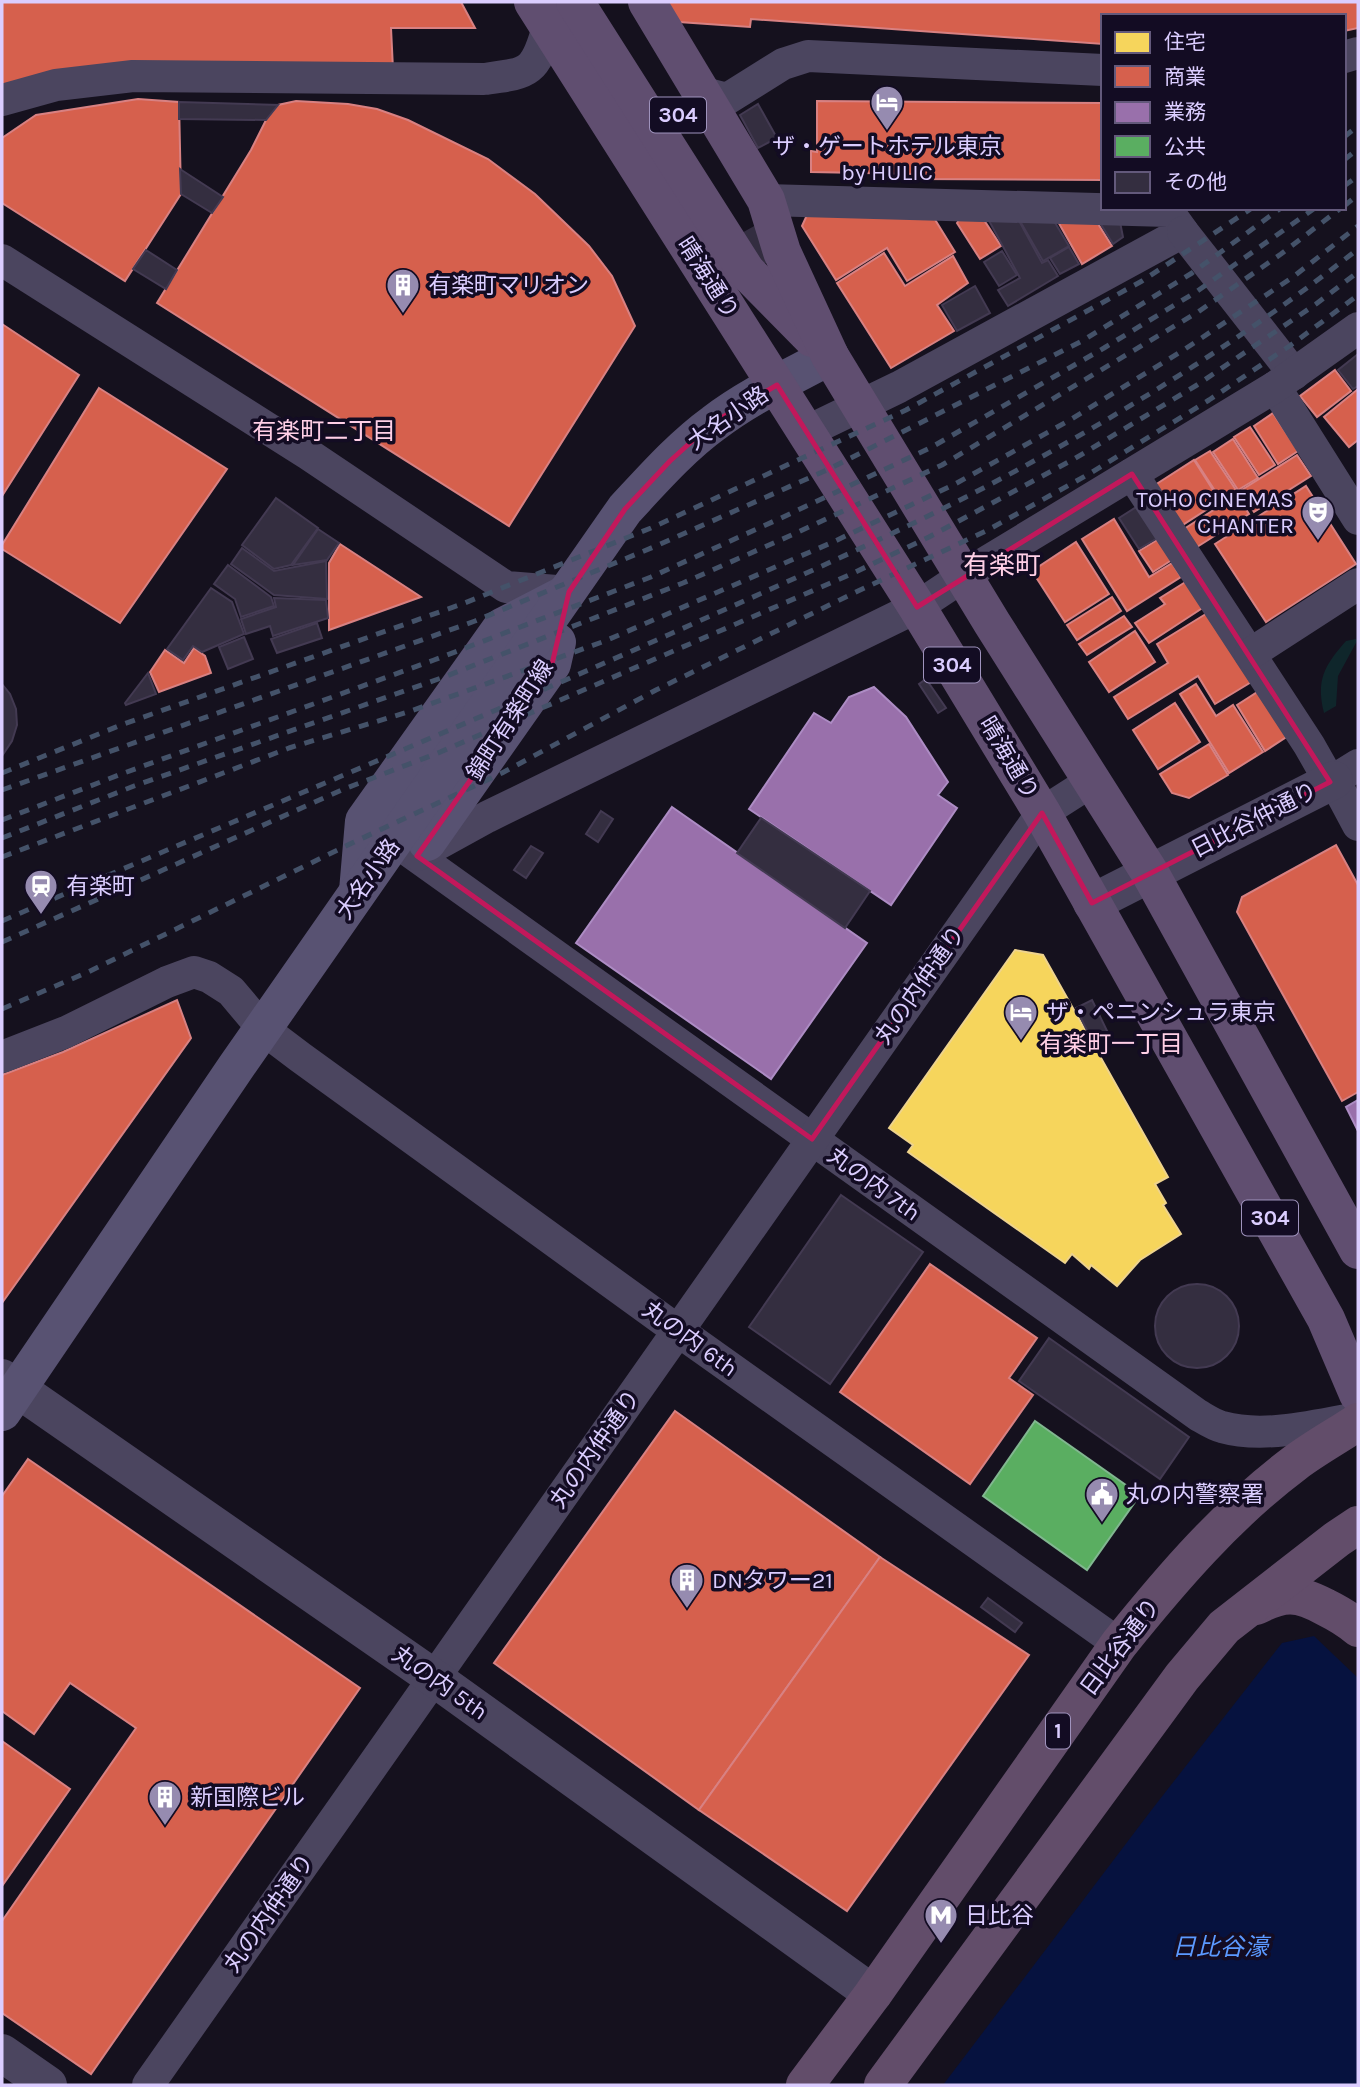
<svg xmlns="http://www.w3.org/2000/svg" width="1360" height="2087" font-family="Karla,'Noto Sans JP',sans-serif">
	<rect width="100%" height="100%" fill="#15111e"/>
	<path fill="#0f262b" d="M1356,639l1,2 -19,35 -2,30 -12,7c-8,-33 0,-47 22,-72z"/>
	<path fill="#06123f" d="M1314,1636l44,42v407h-415l210,-277 129,-165z"/>
	<path fill="#f6d55c" stroke="#eed38d" stroke-width="2" d="M1015,950l28,5 125,222 -13,7 11,19 -3,2 18,29 -41,26 -23,26 -26,-21 -2,4 -17,-15 -7,9 -157,-111 5,-7 -24,-17z"/>
	<g fill="#d6604d" stroke="#d88182" stroke-width="2">
		<path d="M2,2h459l14,26h-84l2,41 -391,17z"/>
		<path d="M667,2h691v26l-14,3v-15h-241v28l-352,-25 -1,8 -71,-5z"/>
		<path d="M138,99l41,3 2,92 -56,87 -123,-78v-65l34,-23z"/>
		<path d="M296,101l52,3 29,5 31,11 80,39 47,35 54,52 23,30 23,50 -126,200 -352,-223 94,-153 15,-30 12,-15z"/>
		<path d="M817,101l286,2v77l-188,-1 -1,-5 -103,-2v-21l6,1z"/>
		<path d="M807,215l127,3 21,34 -48,29 -20,-33 -51,32 -34,-54z"/>
		<path d="M962,216l20,1 19,29 -21,13 -23,-36z"/>
		<path d="M1095,219l17,27 -30,18 -25,-44z"/>
		<path d="M884,253l21,33 48,-30 15,27 -31,22 17,26 -63,37 -54,-85z"/>
		<path d="M2,324l77,51 -77,121z"/>
		<path d="M1335,370l16,21 -34,26 -17,-21z"/>
		<path d="M99,388l128,81 -107,154 -118,-74v-4z"/>
		<path d="M1358,389v51l-9,7 -25,-30z"/>
		<path d="M1273,413l25,38 -20,13 -24,-38z"/>
		<path d="M1250,427l25,38 -16,10 -25,-38z"/>
		<path d="M1233,439l25,39 -20,12 -25,-38z"/>
		<path d="M1210,451l26,39 -15,10 -26,-40z"/>
		<path d="M1297,455l14,21 -57,36 -14,-21z"/>
		<path d="M1194,460l26,41 -39,25 -26,-41z"/>
		<path d="M1306,486l50,78 -90,58 -51,-78z"/>
		<path d="M1237,495l12,19 -52,33 -13,-18z"/>
		<path d="M1114,519l35,58 23,-14 9,14 -54,34 -45,-72z"/>
		<path d="M1162,537l13,21 -22,14 -14,-21z"/>
		<path d="M1076,542l33,52 -44,28 -33,-51z"/>
		<path d="M340,544l81,53 -92,33v-67z"/>
		<path d="M1187,581l17,26 -55,36 -14,-20 30,-19 -5,-6z"/>
		<path d="M1112,597l9,14 -44,29 -10,-15z"/>
		<path d="M1209,612l44,69 -38,23 -17,-28 -70,43 -14,-22 54,-34 -11,-19z"/>
		<path d="M1124,616l8,11 -45,28 -8,-11z"/>
		<path d="M1135,631l20,31 -46,30 -20,-30z"/>
		<path d="M194,648l11,8 6,17 -52,19 -9,-20 15,-22 19,13z"/>
		<path d="M1196,684l20,32 17,-11 30,47 -34,21 -49,-79z"/>
		<path d="M1259,691l29,45 -23,15 -28,-46z"/>
		<path d="M1175,703l25,39 -42,27 -25,-39z"/>
		<path d="M1209,744l19,31 -39,23 -17,-5 -12,-19z"/>
		<path d="M1336,845l22,40v207l-16,9 -105,-189 5,-15z"/>
		<path d="M177,1000l14,38 -189,265v-228l61,-23z"/>
		<path d="M930,1264l107,74 -28,40 24,17 -63,89 -130,-92z"/>
		<path d="M675,1411l205,146 -181,253 -205,-147z"/>
		<path d="M28,1459l332,229 -269,386 -89,-61v-92l134,-193 -66,-45 -36,51 -32,-23v-215z"/>
		<path d="M880,1557l149,98 -182,256 -148,-101z"/>
		<path d="M2,1741l68,48 -68,97z"/>
	</g>
	<g fill="#9970ab" stroke="#ad8cc4" stroke-width="2">
		<path d="M874,687l32,30 42,65 -10,13 19,13 -66,97 -142,-96 65,-96 17,10 18,-26z"/>
		<path d="M672,807l195,136 -96,136 -195,-136z"/>
		<path d="M1358,1100v31l-12,-24z"/>
	</g>
	<path fill="#5aae61" stroke="#81b790" stroke-width="2" d="M1035,1421l105,74 -53,75 -104,-74z"/>
	<g fill="#342e40" stroke="#433a52" stroke-width="2">
		<path d="M179,102l99,3 -12,15 -87,-1z"/>
		<path d="M758,104l19,34 -19,10 -18,-33z"/>
		<path d="M180,169l43,28 -11,16 -31,-19z"/>
		<path d="M987,217h30l25,46 6,-3 10,16 -50,30 -10,-16 22,-12z"/>
		<path d="M1119,217l4,20 -10,7 -16,-26z"/>
		<path d="M1020,221h34l15,25 -26,15z"/>
		<path d="M1069,247l10,17 -19,10 -10,-16z"/>
		<path d="M146,250l31,20 -11,19 -33,-20z"/>
		<path d="M1002,251l15,24 -18,11 -15,-24z"/>
		<path d="M975,286l15,27 -33,18 -15,-26z"/>
		<path d="M1358,354v32l-5,3 -15,-19z"/>
		<path d="M276,498l42,30 -27,37 -17,4 -32,-24z"/>
		<path d="M1141,504l20,32 -22,13 -20,-31z"/>
		<path d="M318,529l21,14 -12,17 -34,5z"/>
		<path d="M242,548l32,23 52,-10 1,38 -53,-4 -43,-31z"/>
		<path d="M228,565l43,32 3,9 -33,11 -6,-18 -21,-15z"/>
		<path d="M211,588l21,14 12,32 -42,18 -9,-6 -10,14 -16,-11z"/>
		<path d="M274,598l52,2 2,18 -55,18 -3,-10 -24,8 -5,-15 35,-12z"/>
		<path d="M317,623l5,15 -45,15 -6,-14z"/>
		<path d="M244,637l9,22 -25,10 -9,-22z"/>
		<path d="M148,673l8,21 -30,11 -1,-2z"/>
		<path d="M926,679l20,29 -8,5 -19,-29z"/>
		<path d="M2,684l8,10 6,15 1,16 -5,16 -10,15z"/>
		<path d="M601,811l12,8 -15,23 -12,-8z"/>
		<path d="M761,818l109,73 -25,37 -108,-75z"/>
		<path d="M531,846l12,7 -17,25 -12,-8z"/>
		<path d="M1092,1000l18,37 -16,8 -18,-37z"/>
		<path d="M841,1195l82,57 -93,132 -81,-57z"/>
		<circle cx="1197" cy="1326" r="42"/>
		<path d="M1049,1338l140,99 -29,42 -141,-98z"/>
		<path d="M988,1598l34,25 -7,9 -34,-25z"/>
	</g>
	<g fill="none" stroke-linecap="round" stroke-linejoin="round">
		<path stroke="#332d40" stroke-width="38" stroke-dasharray="38 19" stroke-linecap="butt" d="M749,229l38,68"/>
		<g stroke="#4b455f" stroke-width="32">
			<path d="M1344,57l14,-4"/>
			<path d="M704,93l23,6 56,-35 25,-8 295,14"/>
			<path d="M2,100l54,-15 77,-9 351,3c45,-6 51,-5 64,-52"/>
			<path d="M766,200l402,11 15,21 -284,155 -93,45"/>
			<path d="M1183,232l111,142"/>
			<path d="M2,260l306,194 198,133 63,5"/>
			<path d="M1275,387l83,132"/>
			<path d="M1132,474l177,271 21,37"/>
			<path d="M1250,654l108,-70"/>
			<path d="M1358,765l-24,15 24,45"/>
			<path d="M395,841l803,574c7,4 16,10 24,12 43,12 93,-2 136,-9"/>
			<path d="M418,855l69,-38 430,-210 48,-32 310,-188 83,-59"/>
			<path d="M2,1057l64,-25 101,-50 27,-10 15,5 22,14 32,38 37,28 377,273 442,314"/>
			<path d="M148,2085l894,-1272 50,-32"/>
		</g>
		<g stroke="#4b455f" stroke-width="38">
			<path d="M1092,903l242,-123"/>
			<path d="M2,1378l432,300 439,316"/>
			<path d="M2,2053l46,32"/>
		</g>
		<g stroke="#585272" stroke-width="38">
			<path d="M427,842l125,-178 5,-22"/>
			<path d="M358,891l6,-70 138,-194 62,-32"/>
			<path d="M2,1412l234,-345 389,-558c28,-30 56,-62 89,-86 35,-27 77,-46 116,-67"/>
		</g>
		<g stroke="#604e70" stroke-width="38">
			<path d="M533,2l384,605 125,206 284,506 32,75"/>
			<path d="M575,2l171,269 66,67"/>
			<path d="M647,2l119,198 16,52 48,104 162,267 158,250 208,377"/>
		</g>
		<g stroke="#624d6a" stroke-width="38">
			<path d="M1256,1606c28,-14 41,-14 69,1 12,6 23,12 33,21"/>
			<path d="M805,2085l68,-91 246,-350c53,-66 108,-130 176,-181 20,-15 42,-27 63,-41"/>
			<path d="M883,2085l299,-408 42,-50 113,-88 21,-14"/>
		</g>
		<g stroke="#445269" stroke-width="5" stroke-dasharray="10 9" stroke-linecap="butt">
			<path d="M1344,137l14,-11"/>
			<path d="M1344,160l14,-11"/>
			<path d="M1344,186l14,-10"/>
			<path d="M1344,206l14,-11"/>
			<path d="M2,773l119,-48 341,-121 189,-76 255,-118 236,-129 110,-73"/>
			<path d="M2,790l473,-169 181,-75 173,-77 253,-128 110,-68 89,-65"/>
			<path d="M2,820l122,-47 310,-113 217,-83 130,-59 149,-70 174,-100 92,-56 119,-84"/>
			<path d="M2,838l132,-52 310,-109 239,-94 111,-49 148,-69 256,-153 83,-58 60,-46"/>
			<path d="M2,857l287,-109 119,-36 197,-71 228,-99 122,-58 115,-64 115,-71 108,-72 65,-51"/>
			<path d="M2,921c221,-96 445,-188 666,-286 100,-45 200,-88 298,-138 138,-71 270,-152 392,-248"/>
			<path d="M2,942l342,-153 94,-36 411,-178 80,-38 145,-78 123,-74 119,-81 42,-32"/>
			<path d="M2,1009l86,-37 264,-129 150,-70 154,-83 202,-99 128,-60 103,-57 120,-74 82,-55 67,-50"/>
		</g>
	</g>
	<path fill="none" stroke="#c2185b" stroke-width="5" stroke-linejoin="round" d="M777,385l140,222 215,-133 198,308 -238,121 -50,-90 -230,326 -395,-283 135,-192 17,-72 56,-83 45,-48 41,-37z"/>
	<defs>
		<symbol id="hotel-pin" viewBox="-11 -11 22 30"><path d="M0 17L-7.5 6A9.5 9.5 0 1 1 7.5 6Z" fill="#968bb0" stroke="#130c23"/><path d="M-6-4.5h1.5V1H6V5H4.5V3h-9V5H-6ZM-4 0a1.8 1.8 0 1 1 3.6 0ZM.5 0V-2.5h3Q6-2.5 6 0Z" fill="#fff"/></symbol>
		<symbol id="building-pin" viewBox="-11 -11 22 30"><path d="M0 17L-7.5 6A9.5 9.5 0 1 1 7.5 6Z" fill="#968bb0" stroke="#130c23"/><path d="M-4-6H4V6H1V3H-1V6H-4ZM-2.5-4.3h1.7v1.8h-1.7ZM.8-4.3h1.7v1.8H.8ZM-2.5-1h1.7V.8h-1.7ZM.8-1h1.7V.8H.8Z" fill="#fff"/></symbol>
		<symbol id="theatre-pin" viewBox="-11 -11 22 30"><path d="M0 17L-7.5 6A9.5 9.5 0 1 1 7.5 6Z" fill="#968bb0" stroke="#130c23"/><path d="M-5-5.5Q0-4 5-5.5V0Q5 5 0 6Q-5 5-5 0ZM-3.3-2.5H-1v1.5H-3.3ZM1-2.5H3.3v1.5H1ZM-2.8 1Q0 5.5 2.8 1Z" fill="#fff"/></symbol>
		<symbol id="station-pin" viewBox="-11 -11 22 30"><path d="M0 17L-7.5 6A9.5 9.5 0 1 1 7.5 6Z" fill="#968bb0" stroke="#130c23"/><path d="M-3-6H3Q5-6 5-4V2Q5 4 3 4L4.5 6H3L1.5 4h-3L-3 6H-4.5L-3 4Q-5 4-5 2V-4Q-5-6-3-6ZM-3.5-4v3h7v-3ZM-3.5 1v1.5H-2V1ZM2 1v1.5H3.5V1Z" fill="#fff"/></symbol>
		<symbol id="civic-pin" viewBox="-11 -11 22 30"><path d="M0 17L-7.5 6A9.5 9.5 0 1 1 7.5 6Z" fill="#968bb0" stroke="#130c23"/><path d="M-.6-6.5H3V-4.5H.6V-3L4-1V1h2V6H-6V1h2V-1L-.6-3ZM-1.2 2.5V6h2.4V2.5Z" fill="#fff"/></symbol>
		<symbol id="metro-pin" viewBox="-11 -11 22 30"><path d="M0 17L-7.5 6A9.5 9.5 0 1 1 7.5 6Z" fill="#968bb0" stroke="#130c23"/><path d="M-5.5 5V-5H-3L0 0L3-5H5.5V5H3V-.5L0 4L-3-.5V5Z" fill="#fff"/></symbol>
	</defs>
	<g fill-rule="evenodd">
		<use href="#hotel-pin" x="868" y="83" width="38" height="52"/>
		<use href="#building-pin" x="384" y="266" width="38" height="52"/>
		<use href="#theatre-pin" x="1299" y="493" width="38" height="52"/>
		<use href="#station-pin" x="22" y="867" width="38" height="52"/>
		<use href="#hotel-pin" x="1002" y="993" width="38" height="52"/>
		<use href="#civic-pin" x="1083" y="1475" width="38" height="52"/>
		<use href="#building-pin" x="668" y="1561" width="38" height="52"/>
		<use href="#building-pin" x="146" y="1778" width="38" height="52"/>
		<use href="#metro-pin" x="922" y="1896" width="38" height="52"/>
	</g>
	<g text-anchor="middle" dominant-baseline="central" stroke-width="7" stroke-linejoin="round" paint-order="stroke">
		<g fill="#130c23" stroke="#9f93bd" stroke-width="2">
			<rect x="650" y="97.5" width="56" height="35" rx="5"/>
			<rect x="924" y="647.5" width="56" height="35" rx="5"/>
			<rect x="1242" y="1200.5" width="56" height="35" rx="5"/>
			<rect x="1046" y="1713.5" width="24" height="35" rx="5"/>
		</g>
		<g font-size="21" font-weight="bold" fill="#dbcdff">
			<text x="678" y="115">304</text>
			<text x="952" y="665">304</text>
			<text x="1270" y="1218">304</text>
			<text x="1058" y="1731">1</text>
		</g>
		<g font-size="23" fill="#dbcdff" stroke="#130c23" text-anchor="start">
			<text x="887" y="146" text-anchor="middle">ザ・ゲートホテル東京<tspan x="887" dy="26">by HULIC</tspan></text>
			<text x="428" y="285">有楽町マリオン</text>
			<text x="1294" y="499" text-anchor="end">TOHO CINEMAS<tspan x="1294" dy="26">CHANTER</tspan></text>
			<text x="66" y="886">有楽町</text>
			<text x="1046" y="1012">ザ・ペニンシュラ東京</text>
			<text x="1126" y="1494">丸の内警察署</text>
			<text x="712" y="1580">DNタワー21</text>
			<text x="190" y="1797">新国際ビル</text>
			<text x="965" y="1915">日比谷</text>
		</g>
		<g font-size="23" fill="#dbcdff" stroke="#130c23">
			<text transform="translate(708 278) rotate(57)">晴海通り</text>
			<text transform="translate(728 418) rotate(-35)">大名小路</text>
			<text transform="translate(510 720) rotate(-57)">錦町有楽町線</text>
			<text transform="translate(1009 758) rotate(59)">晴海通り</text>
			<text transform="translate(1254 820) rotate(-27)">日比谷仲通り</text>
			<text transform="translate(368 879) rotate(-55)">大名小路</text>
			<text transform="translate(920 985) rotate(-55)">丸の内仲通り</text>
			<text transform="translate(874 1184) rotate(36)">丸の内 7th</text>
			<text transform="translate(690 1339) rotate(36)">丸の内 6th</text>
			<text transform="translate(595 1449) rotate(-55)">丸の内仲通り</text>
			<text transform="translate(1120 1647) rotate(-53)">日比谷通り</text>
			<text transform="translate(440 1683) rotate(35)">丸の内 5th</text>
			<text transform="translate(269 1913) rotate(-55)">丸の内仲通り</text>
		</g>
		<g font-size="24" fill="#ffcfe6" stroke="#130c23">
			<text x="324" y="431">有楽町二丁目</text>
			<text x="1111" y="1044">有楽町一丁目</text>
		</g>
		<g font-size="24" font-style="italic" fill="#5b99ff" stroke="#130c23">
			<text x="1220" y="1947">日比谷濠</text>
		</g>
		<g font-size="26" fill="#ffcfe6" stroke="#130c23">
			<text x="1002" y="565">有楽町</text>
		</g>
	</g>
	<rect width="1360" height="2087" fill="none" stroke="#dbcdff" stroke-width="7"/>
	<rect x="1101" y="14" width="245" height="196" fill="#130c23" stroke="#63597b" stroke-width="2"/>
	<rect x="1115" y="32" width="35" height="21" fill="#f6d55c" stroke="#63597b" stroke-width="2"/>
	<text x="1164" y="49" font-size="21" fill="#dbcdff">住宅</text>
	<rect x="1115" y="66" width="35" height="21" fill="#d6604d" stroke="#63597b" stroke-width="2"/>
	<text x="1164" y="84" font-size="21" fill="#dbcdff">商業</text>
	<rect x="1115" y="102" width="35" height="21" fill="#9970ab" stroke="#63597b" stroke-width="2"/>
	<text x="1164" y="119" font-size="21" fill="#dbcdff">業務</text>
	<rect x="1115" y="136" width="35" height="21" fill="#5aae61" stroke="#63597b" stroke-width="2"/>
	<text x="1164" y="154" font-size="21" fill="#dbcdff">公共</text>
	<rect x="1115" y="172" width="35" height="21" fill="#342e40" stroke="#63597b" stroke-width="2"/>
	<text x="1164" y="189" font-size="21" fill="#dbcdff">その他</text>
</svg>
